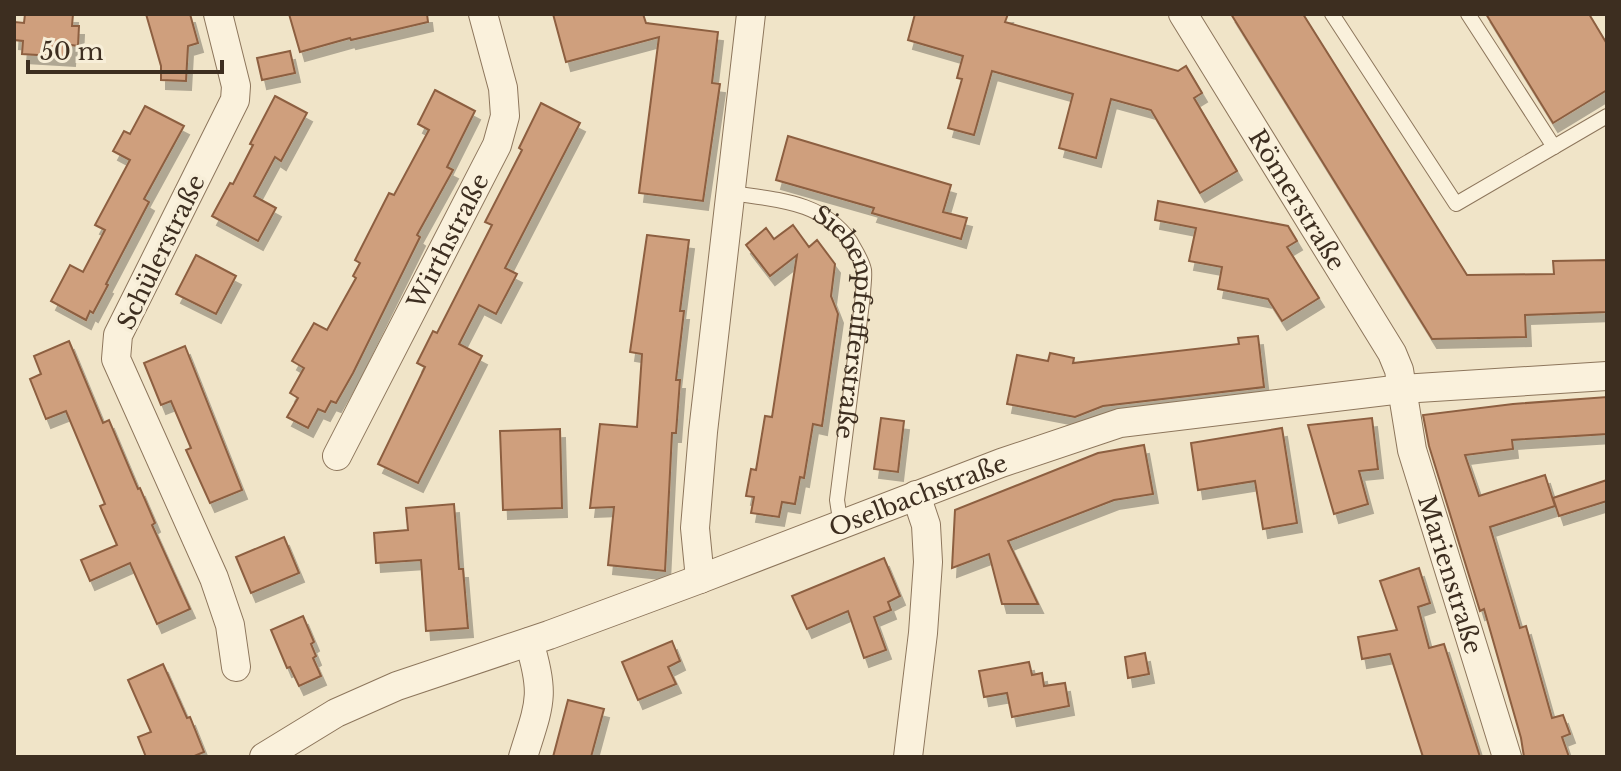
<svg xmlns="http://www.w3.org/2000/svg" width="1621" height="771" font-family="'Libre Baskerville',serif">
	<defs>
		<filter id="shadow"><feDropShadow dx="5" dy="9" stdDeviation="0" flood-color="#0004"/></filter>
	</defs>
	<rect width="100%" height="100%" fill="#f0e4c8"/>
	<g fill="#cf9f7d" stroke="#8d5f41" stroke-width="2" filter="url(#shadow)">
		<path d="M25,14h48l-1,12h7l-1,20 -7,-1 -1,12 -48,-3 1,-13 -9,-1 1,-18 9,1z"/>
		<path d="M146,14h44l8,29 -10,3 -2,35 -25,-1v-14z"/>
		<path d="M289,14h138l1,8 -77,18 -1,-2 -50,14z"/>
		<path d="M553,14h90l3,9 72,9 -6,51 8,1 -17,117 -64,-8 20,-156 -93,25z"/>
		<path d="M915,14h93l-3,8 173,49 8,-5 16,27 -8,5 43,73 -37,22 -49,-83 -40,-11 -15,59 -37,-10 14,-54 -81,-23 -18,64 -26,-7 14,-49 -5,-1 6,-22 -55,-16z"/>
		<path d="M1231,14h72l164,261 87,-1 -1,-13 54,-1v52l-82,3 1,22 -94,2z"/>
		<path d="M1486,14h103l18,30v46l-54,33z"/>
		<path d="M290,51l5,22 -33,7 -5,-22z"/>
		<path d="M435,90l40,21 -28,56 6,3 -36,65 3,2 -67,136 -17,30 -5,-2 -6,11 -7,-3 -10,19 -21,-11 11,-19 -8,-5 14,-25 -12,-7 22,-38 13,7 29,-52 -3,-2 7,-13 -5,-3 34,-67 5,2 35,-65 -11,-6z"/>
		<path d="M275,96l32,17 -26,48 -6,-4 -21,39 22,12 -18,33 -46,-25 18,-33 3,1 20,-39 -3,-1z"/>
		<path d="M541,103l39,20 -75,145 12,6 -21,40 -17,-9 -20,39 23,12 -64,127 -40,-19 47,-97 -8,-4 16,-32 4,2 55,-108 -7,-3 37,-72 -3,-2z"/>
		<path d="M145,106l39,20 -40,73 5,3 -43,82 2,1 -15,28 -3,-2 -4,9 -35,-19 19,-36 13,7 22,-42 -10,-5 35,-65 -17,-9 11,-20 6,3z"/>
		<path d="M788,136l163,49 -8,27 24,6 -6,21 -89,-26 2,-5 -98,-28z"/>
		<path d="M1158,201l130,25 9,15 -10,6 32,51 -37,23 -14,-22 -50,-10 4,-22 -33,-6 7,-33 -41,-8z"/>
		<path d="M793,225l16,22 8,-7 18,24 -4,32 7,18 -16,112 -9,-2 -9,54 -4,-1 -5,27 -13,-2 -3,15 -28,-4 3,-16 -8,-1 5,-27 5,1 9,-54 7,1 25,-162 -27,21 -24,-31 20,-17 8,11z"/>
		<path d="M647,235l42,5 -9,71h4l-8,69h4l-4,53h-4l-7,138 -57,-6 6,-58 -24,1 10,-84 37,3 5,-73 -12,-2z"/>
		<path d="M196,255l40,21 -20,38 -40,-20z"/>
		<path d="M1258,336l6,51 -161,19 -28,11 -68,-13 10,-49 31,6 2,-8 24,5 -1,5 166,-19 -1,-6z"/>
		<path d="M69,341l34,82 6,-3 29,69 2,-1 15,35 -3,2 38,84 -33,15 -27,-61 -40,18 -9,-21 36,-15 -17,-39 5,-2 -39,-93 -20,8 -16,-40 11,-5 -7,-18z"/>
		<path d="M185,346l57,144 -32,13 -24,-53 5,-2 -20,-47 -10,4 -17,-42z"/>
		<path d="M1607,397v37l-95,6 1,9 -48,6 14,41 66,-21 10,31 -65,21 30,101 6,-2 26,92 11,-3 7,19 -8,3 7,20h-45l-3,-19 -37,-129 -4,2 -51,-165 -6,-31 90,-11z"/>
		<path d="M881,418l23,3 -6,51 -24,-3z"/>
		<path d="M1372,418l6,51 -19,2 9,33 -34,10 -26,-89z"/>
		<path d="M1282,428l15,95 -34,6 -8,-48 -57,9 -7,-47z"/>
		<path d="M560,429l2,79 -59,2 -3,-79z"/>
		<path d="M1144,445l9,49 -39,6 -106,41 30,63h-36l-13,-50 -37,14 3,-58 143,-57z"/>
		<path d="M1607,480v21l-48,15 -6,-18z"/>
		<path d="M454,504l5,65h4l5,59 -42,3 -5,-71 -45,3 -2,-30 34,-3 -2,-22z"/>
		<path d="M284,537l15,36 -48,20 -15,-36z"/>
		<path d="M884,558l16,38 -12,6 3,8 -17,7 12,33 -22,8 -16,-47 -41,18 -15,-33z"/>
		<path d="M1419,568l11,35 -12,4 11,41 15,-4 36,113h-57l-33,-103 -28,5 -4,-22 39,-7 -17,-49z"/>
		<path d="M303,616l11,26 -3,2 5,12 -3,2 8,18 -22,10 -9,-19 -3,1 -16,-38z"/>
		<path d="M672,641l8,20 -12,6 8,17 -38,16 -16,-38z"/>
		<path d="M1145,653l4,21 -21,4 -3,-21z"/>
		<path d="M1029,662l3,13 10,-2 2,13 21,-3 4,23 -57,11 -5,-24 -23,4 -5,-26z"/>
		<path d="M163,664l24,54 3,-1 14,35 -12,5h-46l-8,-20 13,-5 -23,-52z"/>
		<path d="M568,700l36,9 -13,48h-38z"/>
	</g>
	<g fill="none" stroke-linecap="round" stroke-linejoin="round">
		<defs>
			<g id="lane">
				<path d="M1332,14l124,190 151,-88"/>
				<path d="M1468,14l86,133"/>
				<path id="s1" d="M732,193c45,7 90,8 118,48 5,9 12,19 14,29 1,7 -1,17 -1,25l-26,205 4,26"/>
			</g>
			<g id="street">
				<path d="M218,14l18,72 -1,14 -117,235 -2,24 98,219 16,47 6,42"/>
				<path id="s2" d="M1183,14l209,339 7,17 13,80 95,307"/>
				<path id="s3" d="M337,456l160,-311 8,-29 -2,-28 -20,-74"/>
				<path d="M700,579l-5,-51 8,-96 48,-418"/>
				<path id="s4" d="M264,757l72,-44 61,-27 152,-51 151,-56 301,-116 119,-40 282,-34 205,-13"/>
				<path d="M523,757c16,-52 23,-61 6,-115"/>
				<path d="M908,757l15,-124 5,-71 -2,-37 -10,-30"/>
			</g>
		</defs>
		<use href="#lane" stroke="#8d765c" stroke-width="16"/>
		<use href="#street" stroke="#8d765c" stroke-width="30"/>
		<use href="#lane" stroke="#faf1dc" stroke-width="14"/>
		<use href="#street" stroke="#faf1dc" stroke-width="28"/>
	</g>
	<g text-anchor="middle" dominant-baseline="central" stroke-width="7" stroke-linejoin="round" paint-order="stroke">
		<g font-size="24" fill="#3d2e20" stroke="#f7eed8">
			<text stroke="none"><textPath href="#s2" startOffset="218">Römerstraße</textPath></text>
			<text stroke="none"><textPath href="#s3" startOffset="242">Wirthstraße</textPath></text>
			<text transform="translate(161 252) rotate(-64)">Schülerstraße</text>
			<text stroke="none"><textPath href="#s1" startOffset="210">Siebenpfeifferstraße</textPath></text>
			<text stroke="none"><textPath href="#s4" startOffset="706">Oselbachstraße</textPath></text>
			<text stroke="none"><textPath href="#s2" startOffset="628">Marienstraße</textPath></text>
		</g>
	</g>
	<rect width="1621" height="771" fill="none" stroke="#3d2e20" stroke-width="32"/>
	<path d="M28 60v12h194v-12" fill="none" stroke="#3d2e20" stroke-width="4"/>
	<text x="40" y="60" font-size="24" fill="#3d2e20" stroke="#f7eed8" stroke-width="6" paint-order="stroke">50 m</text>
</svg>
